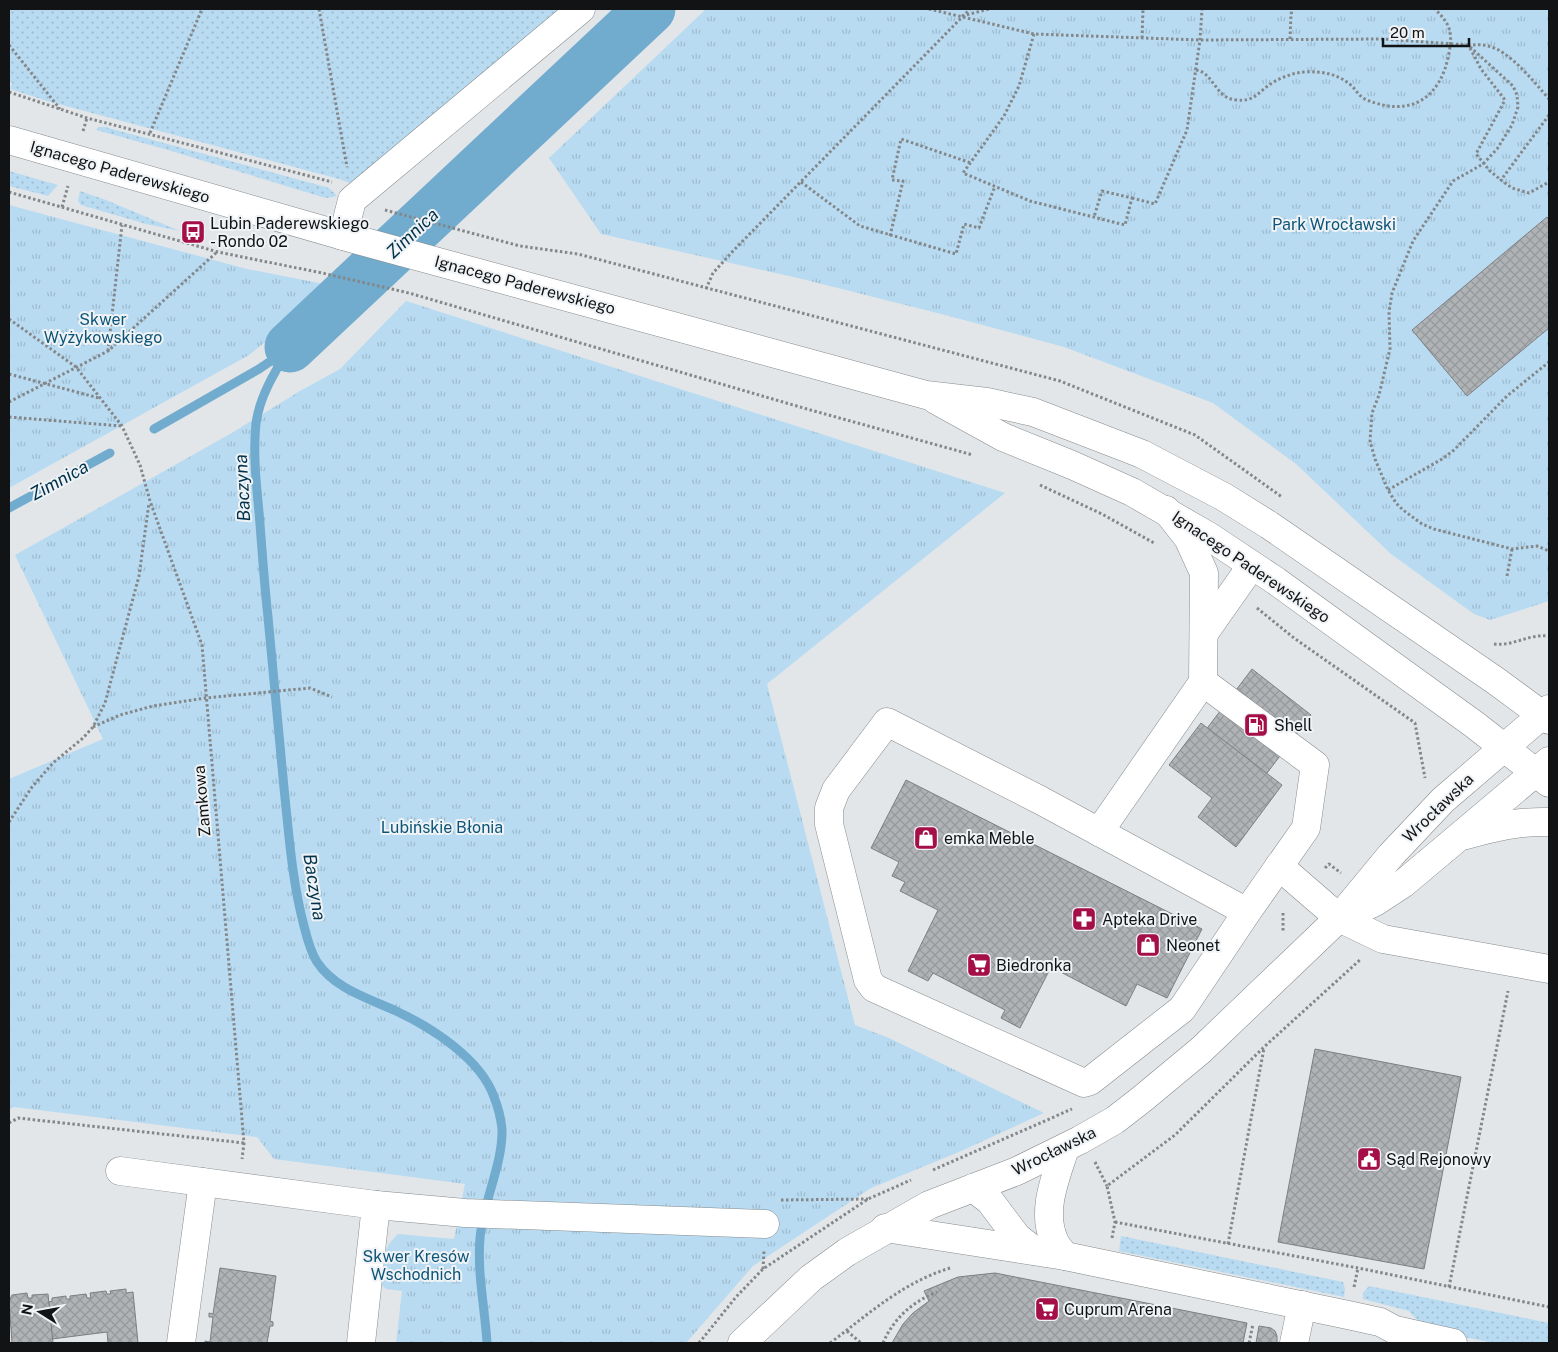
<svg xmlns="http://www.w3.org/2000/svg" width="1558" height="1352" font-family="'Public Sans',sans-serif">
	<defs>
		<pattern id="grass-dots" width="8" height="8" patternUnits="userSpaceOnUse" patternTransform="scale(1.25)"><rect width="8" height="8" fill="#b8dbf2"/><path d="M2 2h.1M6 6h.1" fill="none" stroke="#9dbbcf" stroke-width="1.8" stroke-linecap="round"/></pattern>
		<pattern id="park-tufts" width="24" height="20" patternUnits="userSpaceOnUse" patternTransform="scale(1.25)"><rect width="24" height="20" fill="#b8dbf2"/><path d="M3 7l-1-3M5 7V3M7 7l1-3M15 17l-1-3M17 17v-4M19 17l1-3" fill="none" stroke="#9dbbcf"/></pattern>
		<pattern id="building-cross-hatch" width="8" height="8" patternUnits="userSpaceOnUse" patternTransform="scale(1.25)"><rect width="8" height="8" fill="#b0b3b6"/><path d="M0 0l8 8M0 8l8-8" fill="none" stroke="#96999c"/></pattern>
	</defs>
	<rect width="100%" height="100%" fill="#e2e6e9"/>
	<g fill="url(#grass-dots)">
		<path d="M9,9h560l-216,175 -14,-5 -292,-78 -37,-12 2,-6 -3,-2z"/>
		<path d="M99,127h6l221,60 4,2 7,7 -10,2 -5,-1 -154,-47 -72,-20z"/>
		<path d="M9,171l49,14 -10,11 -39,-10z"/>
		<path d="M80,191l26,9 74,31 -34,-7 -65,-19 -3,-4z"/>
		<path d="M1121,1236l222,46 2,7 -1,8 -225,-46z"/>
		<path d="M1369,1286l180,37v20h-56l-67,-14 -17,-18 -46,-12v-6z"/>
	</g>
	<g fill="url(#park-tufts)">
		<path d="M706,9h843v592l-59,19 -16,-6 -83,-60 -95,-90 -83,-61 -149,-56 -115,-31 -151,-38 -197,-44 -52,-76z"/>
		<path d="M9,205l238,64 82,16 -36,35 -44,35 -240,133z"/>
		<path d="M406,301l599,192 -238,191 88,341 34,13 155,75 -85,39 -88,36 -118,78 -67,77h-290l6,-52 -16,-2 -6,-5c2,-21 2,-36 18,-50l56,5 11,-55 -191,-25 -17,-22 -243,-30 -5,3v-331l94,-40 -88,-184 215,-121 70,-43 40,-22z"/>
	</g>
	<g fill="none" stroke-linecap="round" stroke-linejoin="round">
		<g stroke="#71abce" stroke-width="9">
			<path d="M290,347c-14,23 -30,48 -34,76 -3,29 0,59 3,89 3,35 5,70 9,105 5,57 11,114 16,171 5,47 8,93 20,138 3,12 6,25 13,36 18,27 51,36 79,49 35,16 85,48 98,86 4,10 7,22 8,32 1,35 -19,73 -22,109 -3,35 5,71 7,105"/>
			<path d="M154,429l105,-60 25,-17"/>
			<path d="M9,508l101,-55"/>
		</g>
		<path stroke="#71abce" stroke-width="51" d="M290,347l360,-338"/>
	</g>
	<g fill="url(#building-cross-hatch)" stroke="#7c7f82">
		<path d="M1547,217l2,3v108l-82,68 -55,-66z"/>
		<path d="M1252,669l59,46 -50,66 -59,-46z"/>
		<path d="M1201,723l81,62 -46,62 -38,-30 14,-19 -43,-33z"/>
		<path d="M906,780l296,149 -35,69 -30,-14 -11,22 -75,-39 -31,61 -19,-10 4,-8 -72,-37 -5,8 -20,-10 30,-61 -38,-19 5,-9 -13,-6 7,-14 -28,-14z"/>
		<path d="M1315,1049l146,28 -37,192 -146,-27z"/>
		<path d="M220,1268l56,8 -6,45 3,1v4h-3l-3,17h-62v-2l5,1 3,-25h-4v-4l4,1z"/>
		<path d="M995,1273l252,50 -4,20h-351l11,-19 10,-11 16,-12 -5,-10 34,-14z"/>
		<path d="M126,1289v4l7,-1 5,51h-30l-1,-11 -55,7 -3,-37 3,-1v-3l14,-2v3h4v-3l16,-2 1,4h4l-1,-5 16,-2 1,3h4l-1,-3z"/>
		<path d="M27,1293l1,5h4v-3l16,-1 5,49h-41l-3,-42 3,-6z"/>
		<path d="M1259,1326l12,2 4,3 2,5v7h-21z"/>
	</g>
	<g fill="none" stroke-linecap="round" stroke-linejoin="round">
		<defs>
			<g id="minor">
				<path d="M9,140l345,99 572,156 61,7 46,10 109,42 82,43 45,28 227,156 53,39"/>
				<path d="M343,236l9,-36 229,-191"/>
				<path d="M936,400l67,37 69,28 60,27 78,45 66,44 199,144 74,58"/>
				<path d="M1166,510l22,28 16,35 -1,109 112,83 -9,63 -59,84 -65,97 -92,72 -6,2 -210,-95 -6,-8 -39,-156v-16l7,-18 51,-68 153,78 207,112"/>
				<path d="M1205,632l47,-67"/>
				<path d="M1099,832l104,-150"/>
				<path d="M1466,835c28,-8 54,-14 83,-13"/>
				<path d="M1279,866l60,52 44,21 166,30"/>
				<path d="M1345,916l30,-14 29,-19 145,-122"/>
				<path d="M1065,1148c-9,29 -24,62 -11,92 2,6 7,11 11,16"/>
				<path d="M120,1171l256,34 89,8 300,11"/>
				<path d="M973,1188l17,13 27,36 18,14"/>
				<path d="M885,1228l180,28 283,59 32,7 15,8 58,13"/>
				<path d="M181,1343l22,-161"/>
				<path d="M361,1343l15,-138"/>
				<path d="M742,1343l69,-65 36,-26 82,-47 88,-34 63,-31 35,-20 27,-21 59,-49 138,-132 52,-63 52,-55 106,-91"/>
				<path d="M1294,1343l8,-38"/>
			</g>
		</defs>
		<use href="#minor" stroke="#878b8d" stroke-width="29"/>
		<g stroke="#848789" stroke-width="3" stroke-dasharray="2.5 2.5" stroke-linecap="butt">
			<path d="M319,9l28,158"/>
			<path d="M929,9l105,25 166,6 184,-1 84,6 45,41 4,9 1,12 -6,18 -15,24 -14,15 -30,17 -40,60 -21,52 -3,19 1,37 -11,46 -7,18 -2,28 5,18 13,31 8,13 7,7 19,14 12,5 78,20 25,-3 12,5"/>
			<path d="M962,16l27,-7"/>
			<path d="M1034,34l-15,52 -15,30 -41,57 67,28 95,24 7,-27 -30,-7 -8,26"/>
			<path d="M1142,38l1,-29"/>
			<path d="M1290,39l1,-25 2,-5"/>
			<path d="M9,45l51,64"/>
			<path d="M1468,45c7,0 14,-1 20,1 21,4 47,37 61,53"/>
			<path d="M1470,48l11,21 24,31 -29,54 14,17 11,9"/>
			<path d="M1196,70c18,3 19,28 40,30 19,2 22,-8 36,-17 10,-6 21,-10 32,-11 19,-1 35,2 49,15 4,5 8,11 14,13 44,18 74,-2 82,-47 4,-21 1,-29 -14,-44"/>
			<path d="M9,92l78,26 245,64"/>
			<path d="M1549,115l-48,65 11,8 17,5 20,-11"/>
			<path d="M83,131l4,-13"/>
			<path d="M150,133l52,-124"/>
			<path d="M801,182l59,44 96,28 8,-30 15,4 16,-42"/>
			<path d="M9,192l209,60 104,21 87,20 398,116 166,46"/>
			<path d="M1132,198l23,6 32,-74 13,-90 2,-31"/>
			<path d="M62,207l6,-21"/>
			<path d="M385,210l135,36 58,8 482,127 135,54 87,62"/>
			<path d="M890,236l13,-55 -11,-1 9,-41 70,24"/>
			<path d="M706,289l7,-16 20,-22 237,-242"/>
			<path d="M9,319l67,48 46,59 18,39 10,36 52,144 42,498 -2,16"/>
			<path d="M108,351l14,-126"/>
			<path d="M9,374l90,24"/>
			<path d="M9,402l99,-51 109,-99"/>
			<path d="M9,417l112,9"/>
			<path d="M1040,485l62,29 52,29"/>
			<path d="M1388,490l54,-31 12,-9 53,-54 42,-34"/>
			<path d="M1507,576l5,-27"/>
			<path d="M1257,608l37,30 121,85 10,55"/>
			<path d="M1494,644c21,2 33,-10 55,-8"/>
			<path d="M93,727l27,-12 33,-9 53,-8 104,-10 22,9"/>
			<path d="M9,822l23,-35 21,-24 30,-25 10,-11 12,-24 34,-127 10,-73"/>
			<path d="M1325,868l4,-4 12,9"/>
			<path d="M1283,913v18"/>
			<path d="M9,1123l9,-5 226,25"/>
			<path d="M1095,1162l12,24"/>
			<path d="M933,1170l139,-61"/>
			<path d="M781,1200l87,-1"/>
			<path d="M1115,1222l243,46 191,39"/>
			<path d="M1112,1238l3,-16 -8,-36 68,-51 89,-88 97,-88"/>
			<path d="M1228,1244l36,-196"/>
			<path d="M763,1269l1,-18"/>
			<path d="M1354,1287l4,-19"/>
			<path d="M1449,1287l59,-296"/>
			<path d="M847,1331l14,12"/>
			<path d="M699,1343l37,-46 27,-28 105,-70 43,-19"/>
			<path d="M830,1343c40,-30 72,-60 120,-75"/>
			<path d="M883,1343c11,-25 29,-41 54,-51"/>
			<path d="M1249,1343l4,-19"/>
		</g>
		<use href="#minor" stroke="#fff" stroke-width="28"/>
	</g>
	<defs>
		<symbol id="bus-square" viewBox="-11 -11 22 22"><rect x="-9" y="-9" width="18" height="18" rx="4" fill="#a50f48" stroke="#f0f3f6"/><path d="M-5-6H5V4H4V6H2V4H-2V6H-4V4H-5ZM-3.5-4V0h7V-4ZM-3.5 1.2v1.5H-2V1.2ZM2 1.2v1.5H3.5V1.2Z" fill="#fff"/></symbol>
		<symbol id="fuel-square" viewBox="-11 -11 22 22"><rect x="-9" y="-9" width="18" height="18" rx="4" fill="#a50f48" stroke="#f0f3f6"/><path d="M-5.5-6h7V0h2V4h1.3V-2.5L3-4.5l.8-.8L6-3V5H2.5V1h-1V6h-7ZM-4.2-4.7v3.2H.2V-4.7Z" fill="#fff"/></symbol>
		<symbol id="shop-square" viewBox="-11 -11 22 22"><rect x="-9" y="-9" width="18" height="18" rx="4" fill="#a50f48" stroke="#f0f3f6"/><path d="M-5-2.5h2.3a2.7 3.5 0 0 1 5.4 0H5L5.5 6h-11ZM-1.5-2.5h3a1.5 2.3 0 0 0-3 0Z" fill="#fff"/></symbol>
		<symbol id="pharmacy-square" viewBox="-11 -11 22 22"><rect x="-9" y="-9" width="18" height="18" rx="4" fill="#a50f48" stroke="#f0f3f6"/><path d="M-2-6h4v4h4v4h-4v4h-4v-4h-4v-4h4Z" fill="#fff"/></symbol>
		<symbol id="supermarket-square" viewBox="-11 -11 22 22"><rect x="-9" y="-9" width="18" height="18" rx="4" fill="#a50f48" stroke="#f0f3f6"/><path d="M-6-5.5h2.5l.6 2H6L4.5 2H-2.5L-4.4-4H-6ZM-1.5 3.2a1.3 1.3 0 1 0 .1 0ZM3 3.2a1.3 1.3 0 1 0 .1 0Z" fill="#fff"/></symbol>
		<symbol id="civic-square" viewBox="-11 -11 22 22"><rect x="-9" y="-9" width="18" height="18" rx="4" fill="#a50f48" stroke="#f0f3f6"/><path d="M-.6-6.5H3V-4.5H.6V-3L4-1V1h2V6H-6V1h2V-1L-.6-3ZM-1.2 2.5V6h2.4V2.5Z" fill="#fff"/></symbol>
	</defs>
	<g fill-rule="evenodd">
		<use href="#bus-square" x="179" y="218" width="28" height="28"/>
		<use href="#fuel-square" x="1242" y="711" width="28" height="28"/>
		<use href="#shop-square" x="912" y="824" width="28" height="28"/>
		<use href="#pharmacy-square" x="1070" y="905" width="28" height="28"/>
		<use href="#shop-square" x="1134" y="931" width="28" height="28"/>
		<use href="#supermarket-square" x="965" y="951" width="28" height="28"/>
		<use href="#civic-square" x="1355" y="1145" width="28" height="28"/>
		<use href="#supermarket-square" x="1033" y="1295" width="28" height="28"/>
	</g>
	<g text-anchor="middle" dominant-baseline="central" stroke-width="4" stroke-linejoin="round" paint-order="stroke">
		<g font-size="16" fill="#121314" stroke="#f0f3f6">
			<text transform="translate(120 172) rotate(16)">Ignacego Paderewskiego</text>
			<text transform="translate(525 285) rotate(15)">Ignacego Paderewskiego</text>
			<text transform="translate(1251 567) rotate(34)">Ignacego Paderewskiego</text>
			<text transform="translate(202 801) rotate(-95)">Zamkowa</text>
			<text transform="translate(1438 808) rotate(-44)">Wrocławska</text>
			<text transform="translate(1054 1151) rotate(-26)">Wrocławska</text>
		</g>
		<g font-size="16" fill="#121314" stroke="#f0f3f6" text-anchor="start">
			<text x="210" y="223">Lubin Paderewskiego<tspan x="210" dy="18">- Rondo 02</tspan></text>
			<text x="1274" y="725">Shell</text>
			<text x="944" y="838">emka Meble</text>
			<text x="1102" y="919">Apteka Drive</text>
			<text x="1166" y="945">Neonet</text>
			<text x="996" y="965">Biedronka</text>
			<text x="1386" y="1159">Sąd Rejonowy</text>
			<text x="1064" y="1309">Cuprum Arena</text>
		</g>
		<g font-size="16" fill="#0c5579" stroke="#f0f3f6">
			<text x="1334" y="224">Park Wrocławski</text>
			<text x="103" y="319">Skwer<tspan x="103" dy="18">Wyżykowskiego</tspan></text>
			<text x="442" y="827">Lubińskie Błonia</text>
			<text x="416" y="1256">Skwer Kresów<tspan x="416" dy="18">Wschodnich</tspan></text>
		</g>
		<g font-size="18" font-style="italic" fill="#00334b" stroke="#f0f3f6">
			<text transform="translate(412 233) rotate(-43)">Zimnica</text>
			<text transform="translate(59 480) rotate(-29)">Zimnica</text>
			<text transform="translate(242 488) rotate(-93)">Baczyna</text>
			<text transform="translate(315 887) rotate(81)">Baczyna</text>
		</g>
	</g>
	<rect width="1558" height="1352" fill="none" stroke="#121314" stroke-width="20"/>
	<g transform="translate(40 1312) rotate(281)" stroke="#f0f3f6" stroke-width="4" paint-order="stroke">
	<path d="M0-4L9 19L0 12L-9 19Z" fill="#121314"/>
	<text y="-8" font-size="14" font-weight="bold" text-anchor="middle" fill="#121314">N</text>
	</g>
	<path d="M1383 38v8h86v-8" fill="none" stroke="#121314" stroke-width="2.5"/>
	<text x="1390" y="38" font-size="15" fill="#121314" stroke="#f0f3f6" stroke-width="4" paint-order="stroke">20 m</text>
</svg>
